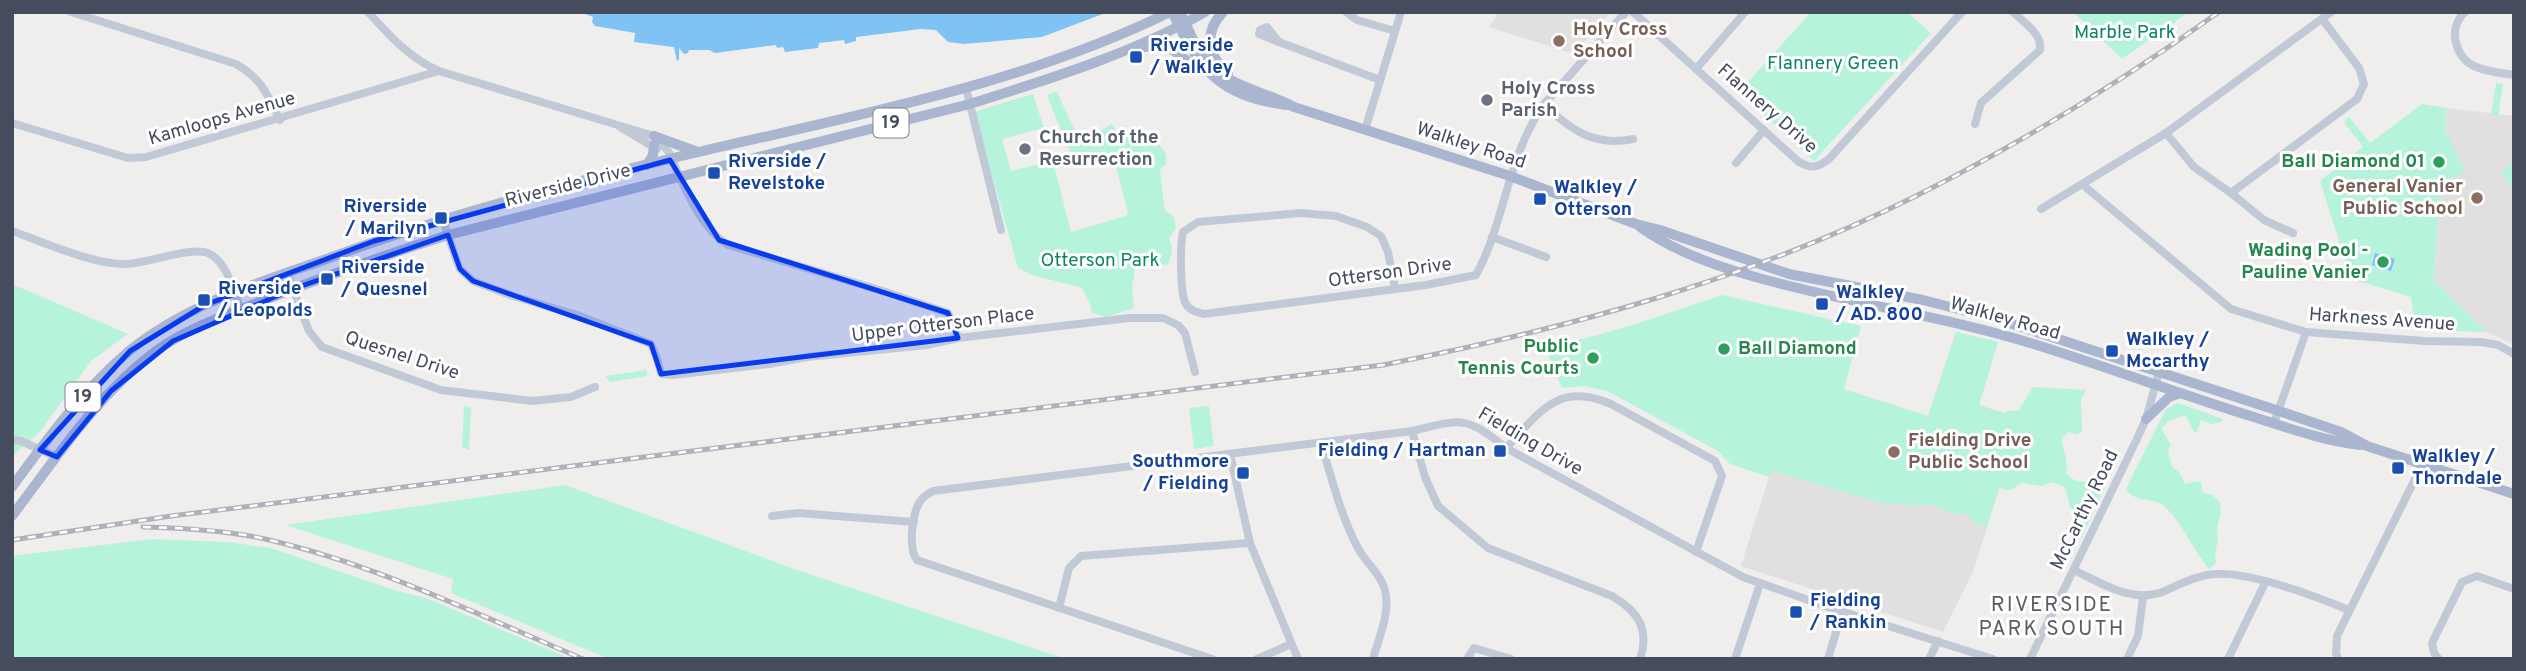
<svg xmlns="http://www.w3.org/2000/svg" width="2526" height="671" font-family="Overpass,sans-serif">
	<rect width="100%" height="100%" fill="#f0eeed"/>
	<g fill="#e1dfdf">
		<path d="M1499,12h112l-37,42 -85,-27z"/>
		<path d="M2447,108l67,8v229l-27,-13 -53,-51z"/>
		<path d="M1956,332l42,10 -19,63 42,14 -48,153 -30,60 -202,-66 60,-190 127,40z"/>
	</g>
	<g fill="#b6f3db">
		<path d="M1811,12h96l24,21 -117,128 -75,-69z"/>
		<path d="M2073,12h116l-67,47z"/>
		<path d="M2496,83l7,1 -5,32 -7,-1z"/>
		<path d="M1057,92l23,50 32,-18 6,11 6,3 11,-6c15,6 34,12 31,32l-6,5 4,37 2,5 8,6 2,11 -7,11c5,9 3,17 -2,26l-29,2 -3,2 -3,20 2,19 -28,9 -14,-4 -2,-10 -8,-15 -50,-13 -14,-7 -44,-156 59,-18 11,34 -42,11 9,32 42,-10 18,71 55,-16 2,-4 -16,-60 -14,4 -15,-2 -7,2 -6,-4 -23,-56 3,-3z"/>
		<path d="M2422,104l25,4 -2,28 3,-1 17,37 -24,11 -7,98 53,51 -71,-2 -5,-33 -60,-18 -31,-98 43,-34 -19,-25 5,-5 21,26z"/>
		<path d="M2514,161v28l-14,-16z"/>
		<path d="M12,284l116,50 -37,27 -51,71 -28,24z"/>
		<path d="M1722,295l139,31 -17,63 84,27 28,-84 42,10 -19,63 25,8 4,-2 11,-1 14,-23 53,3 -5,9 1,33 -4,3 -10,-3 -6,8c1,11 7,22 4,33 11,13 20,8 35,6l5,6 -24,52 -6,2 -5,-5 2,-7 8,-4 -11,-16 -5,-20 -13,-5 -11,4 -19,-3c-9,5 -13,11 -23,4l-12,40 -13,-4 -5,-8 -14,-1 -25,-10 -15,2 -38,-4 -105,-31 -3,6 -39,-13 -12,-13 -111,-60 -23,-5 -22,2 -16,-39 87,-24z"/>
		<path d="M647,370v6l-37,6 -5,-6z"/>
		<path d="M2178,403l45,16 -1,3 -7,1 -1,2 -13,-5 -4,12h-3l-9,-17 -19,7 1,2 -6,4 10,17 -3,5 4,17 7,5 6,12 12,-3 4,1 1,10 11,3 7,8 1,10 -4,15 1,12 -3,13 1,10 -7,6c-16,-19 -26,-46 -45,-63 -12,-10 -29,-2 -38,-17l40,-80z"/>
		<path d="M464,406l7,1 -2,43 -7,-3z"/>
		<path d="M1209,406l5,40 -20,3 -5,-41z"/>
		<path d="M565,485l235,86 266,88h-457l-158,-66 2,-14 -168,-54z"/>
		<path d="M152,539l76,3 43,6 126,43 29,7 145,61h-559v-103z"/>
	</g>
	<g fill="#7fc3f4">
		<path d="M580,12h528l-66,25 -78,7 -16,-2 -12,-12 -15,-1 -65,8v4l-11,3 -1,-4 -25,3 -1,5 -33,4 -2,-5 -6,1 -1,-3 -61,8 -6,-3h-20l-1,3 -4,1 -5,-6v12l-2,1 -3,-14 -40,-5 1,-9 -40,-7 -3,-4 1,-5z"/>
		<path d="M2375,253l20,6 -4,12 -19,-6z"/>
	</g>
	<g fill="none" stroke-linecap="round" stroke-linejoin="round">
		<g stroke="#c2c9d6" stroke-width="8">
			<path d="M71,12l165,52c26,15 31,30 44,56"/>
			<path d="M368,12c22,24 41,46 71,59l215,65c5,6 12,11 15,17 14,30 30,75 59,92l155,46 65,22 8,17 2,8"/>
			<path d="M1346,12l11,8 38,11"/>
			<path d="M1633,12l166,150c13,7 18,6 30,-3l133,-147"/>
			<path d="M2465,12c-7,6 -11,16 -10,25 4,33 32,34 59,38"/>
			<path d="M1279,42l-20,-8 1,-4 7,-3 12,15 101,38"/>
			<path d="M1696,69l49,-57"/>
			<path d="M966,88l35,142"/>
			<path d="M1544,104c26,26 51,43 89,35"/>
			<path d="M12,123l116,35 18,-1 293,-86"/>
			<path d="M1975,124l6,-21 59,-53c2,-17 -16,-27 -27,-38"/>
			<path d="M620,127l37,22"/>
			<path d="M1365,130l36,-118"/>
			<path d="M2166,133l28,34 37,26 33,27 29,13"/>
			<path d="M1736,163l28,-33"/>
			<path d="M2083,185l148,124 75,23 118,9 57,1 17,3 16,9"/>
			<path d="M2231,193l126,-94 7,-15 -5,-16 -36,-48"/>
			<path d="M2041,209l125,-76 165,-121"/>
			<path d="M443,220l14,42 3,7 13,12 40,15 64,19 74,29 6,14 4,16 12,1 96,-11 38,-7 120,-12 31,-7 171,-20h34l15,7 7,8 10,39"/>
			<path d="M12,231c31,11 82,34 114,33 20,0 68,-19 84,-10 18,10 23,37 31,55"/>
			<path d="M1492,237l54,20"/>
			<path d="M287,273l22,58 13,16 119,43 91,11 39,-4 24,-10"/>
			<path d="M1395,288l-7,-36 -7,-16 -14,-9 -31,-11 -35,-3 -103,9 -15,10c-3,13 -3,58 2,70 3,8 11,10 19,12l222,-29 50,-10c30,-55 30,-116 68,-171l82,-92"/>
			<path d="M2274,423l32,-91"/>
			<path d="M1412,431l13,46 13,29 50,42 124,48c26,15 38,33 28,63"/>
			<path d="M12,440l9,1 36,16"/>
			<path d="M1321,443c11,36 20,74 38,107 9,15 25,27 27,46 3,20 -8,44 -13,63"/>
			<path d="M1506,448c34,-36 52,-67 105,-44l104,57 7,15 -26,76"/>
			<path d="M1230,454l20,89 48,116"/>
			<path d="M772,516l26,-3 116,9"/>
			<path d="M2074,570c29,14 59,34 91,21 15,-7 33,-16 50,-17 37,-2 100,22 134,36"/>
			<path d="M1059,608l10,-40 12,-12 169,-13"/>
			<path d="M1212,659l-295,-99c-9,-11 -5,-44 2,-57 3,-6 9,-9 14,-12l479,-60c50,-12 53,-16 94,17l237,129 85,30 165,52"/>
			<path d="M1257,659l34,-15"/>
			<path d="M1467,659l7,-11 37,11"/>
			<path d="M1735,659l25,-75"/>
			<path d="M1828,659l14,-47"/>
			<path d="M1929,659l9,-18"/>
			<path d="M2030,659l106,-218 10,-22 13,-47"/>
			<path d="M2127,659l11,-23 5,-39"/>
			<path d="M2228,659l37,-76"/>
			<path d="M2338,659l-2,-6 1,-17 85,-171"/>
			<path d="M2439,659l-5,-6 -2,-10 30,-61 15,-6 37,13"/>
		</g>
		<g stroke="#aab5cf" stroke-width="10">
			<path d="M1172,12c29,59 45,83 114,93"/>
			<path d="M1180,12c8,15 13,31 23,45 22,30 60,33 91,50l216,69 126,48 24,6 129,44 134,26 74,19 282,92 62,21 26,14 147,48"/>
			<path d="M1223,12c-20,21 -15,44 5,62"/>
			<path d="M1142,47h27l30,23"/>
			<path d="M654,136l44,16"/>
			<path d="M647,165l6,-10 1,-10"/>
			<path d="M1640,227c45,32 104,48 158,61 81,20 163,33 242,58 73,23 145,50 217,72 34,11 68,23 103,27"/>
			<path d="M2146,419l23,-22 11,-4"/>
			<path d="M12,487c35,-48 71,-97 117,-136 59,-48 133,-69 203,-94 120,-44 246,-77 371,-106 158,-37 320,-67 467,-139"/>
			<path d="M12,516c44,-58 85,-121 144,-165 30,-22 70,-36 106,-50 61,-24 123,-46 186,-66l522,-131c79,-25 162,-50 235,-92"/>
		</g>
		<defs>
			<g id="rail">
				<path d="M143,527c40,1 82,3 122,12 110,25 214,76 318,120"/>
				<path d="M12,540l159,-24 1212,-151c183,-36 365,-85 533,-169 106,-53 206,-115 303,-184"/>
			</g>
		</defs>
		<use href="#rail" stroke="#afb0b9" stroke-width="5"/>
		<use href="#rail" stroke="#fff" stroke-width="2.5" stroke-dasharray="8" stroke-linecap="butt"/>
	</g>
	<path fill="#073bf0" fill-opacity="0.2" stroke="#073bf0" stroke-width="5" stroke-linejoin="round" d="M670,160l49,80 229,73 10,25 -297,36 -10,-30 -178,-63 -13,-12 -12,-34 -155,54 -120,52 -62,50 -54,66 -17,-7 90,-99 75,-46 169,-64z"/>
	<g fill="#8d6e63" stroke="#fff" stroke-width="2.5">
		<circle cx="1559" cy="41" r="7"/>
		<circle cx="2477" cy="198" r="7"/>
		<circle cx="1894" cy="452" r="7"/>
	</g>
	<g fill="#1a4fb4" stroke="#fff" stroke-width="2.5">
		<rect x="1129" y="50" width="14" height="14" rx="3.5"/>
		<rect x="707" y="166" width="14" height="14" rx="3.5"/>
		<rect x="1533" y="192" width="14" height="14" rx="3.5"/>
		<rect x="434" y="211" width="14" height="14" rx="3.5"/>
		<rect x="320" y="272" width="14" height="14" rx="3.5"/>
		<rect x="197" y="293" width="14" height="14" rx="3.5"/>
		<rect x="1815" y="297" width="14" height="14" rx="3.5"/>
		<rect x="2105" y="344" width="14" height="14" rx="3.5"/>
		<rect x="1493" y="444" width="14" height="14" rx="3.5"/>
		<rect x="2391" y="461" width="14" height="14" rx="3.5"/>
		<rect x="1236" y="466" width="14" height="14" rx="3.5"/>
		<rect x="1789" y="605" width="14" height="14" rx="3.5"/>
	</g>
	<g fill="#6b7280" stroke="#fff" stroke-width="2.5">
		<circle cx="1487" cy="100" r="7"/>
		<circle cx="1025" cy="149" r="7"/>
	</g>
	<g fill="#2e9e5b" stroke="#fff" stroke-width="2.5">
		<circle cx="2439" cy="162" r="7"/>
		<circle cx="2383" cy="262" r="7"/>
		<circle cx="1724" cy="349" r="7"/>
		<circle cx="1593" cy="358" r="7"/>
	</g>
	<g text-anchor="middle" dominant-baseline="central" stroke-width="6" stroke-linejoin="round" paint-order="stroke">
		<g fill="#fff" stroke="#7c828e" stroke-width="2">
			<rect x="873.5" y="108.5" width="35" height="29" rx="5"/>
			<rect x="65.5" y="382.5" width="35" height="29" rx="5"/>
		</g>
		<g font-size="18" font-weight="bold" fill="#444c5d">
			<text x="891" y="123">19</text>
			<text x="83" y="397">19</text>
		</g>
		<g font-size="19" font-weight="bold" fill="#785e54" stroke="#fff" text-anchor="start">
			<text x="1573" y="30">Holy Cross<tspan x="1573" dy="22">School</tspan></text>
			<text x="2463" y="187" text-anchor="end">General Vanier<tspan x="2463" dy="22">Public School</tspan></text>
			<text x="1908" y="441">Fielding Drive<tspan x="1908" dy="22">Public School</tspan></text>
		</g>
		<g font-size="19" fill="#0e8563" stroke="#fff">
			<text x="2125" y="33">Marble Park</text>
			<text x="1833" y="64">Flannery Green</text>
			<text x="1100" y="261">Otterson Park</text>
		</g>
		<g font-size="19" font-weight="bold" fill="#164399" stroke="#fff" text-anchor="start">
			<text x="1150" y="46">Riverside<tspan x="1150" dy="22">/ Walkley</tspan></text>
			<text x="728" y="162">Riverside /<tspan x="728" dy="22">Revelstoke</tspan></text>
			<text x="1554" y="188">Walkley /<tspan x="1554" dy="22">Otterson</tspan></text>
			<text x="427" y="207" text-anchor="end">Riverside<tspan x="427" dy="22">/ Marilyn</tspan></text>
			<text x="341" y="268">Riverside<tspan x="341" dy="22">/ Quesnel</tspan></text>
			<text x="218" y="289">Riverside<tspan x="218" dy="22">/ Leopolds</tspan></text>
			<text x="1836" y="293">Walkley<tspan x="1836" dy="22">/ AD. 800</tspan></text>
			<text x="2126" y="340">Walkley /<tspan x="2126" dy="22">Mccarthy</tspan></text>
			<text x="1486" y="451" text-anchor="end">Fielding / Hartman</text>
			<text x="2412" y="457">Walkley /<tspan x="2412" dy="22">Thorndale</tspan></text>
			<text x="1229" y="462" text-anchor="end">Southmore<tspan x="1229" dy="22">/ Fielding</tspan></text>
			<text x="1810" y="601">Fielding<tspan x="1810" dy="22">/ Rankin</tspan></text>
		</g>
		<g font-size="19" font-weight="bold" fill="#5b616d" stroke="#fff" text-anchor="start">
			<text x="1501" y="89">Holy Cross<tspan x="1501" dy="22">Parish</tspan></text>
			<text x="1039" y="138">Church of the<tspan x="1039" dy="22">Resurrection</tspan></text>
		</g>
		<g font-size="19" fill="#444c5d" stroke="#fff">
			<text transform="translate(1767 109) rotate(41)">Flannery Drive</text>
			<text transform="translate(222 119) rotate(-16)">Kamloops Avenue</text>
			<text transform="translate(1471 146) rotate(18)">Walkley Road</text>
			<text transform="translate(568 186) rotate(-14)">Riverside Drive</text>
			<text transform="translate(1390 273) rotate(-8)">Otterson Drive</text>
			<text transform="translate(2005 319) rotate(16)">Walkley Road</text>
			<text transform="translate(2382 320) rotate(4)">Harkness Avenue</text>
			<text transform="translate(943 325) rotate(-7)">Upper Otterson Place</text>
			<text transform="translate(402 356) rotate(18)">Quesnel Drive</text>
			<text transform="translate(1530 442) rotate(30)">Fielding Drive</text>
			<text transform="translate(2085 510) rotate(-64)">McCarthy Road</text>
		</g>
		<g font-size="19" font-weight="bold" fill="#27864d" stroke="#fff" text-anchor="end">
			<text x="2425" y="162">Ball Diamond 01</text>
			<text x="2369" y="251">Wading Pool -<tspan x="2369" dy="22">Pauline Vanier</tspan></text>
			<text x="1579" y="347">Public<tspan x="1579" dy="22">Tennis Courts</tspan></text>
			<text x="1738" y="349" text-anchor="start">Ball Diamond</text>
		</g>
		<g font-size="21" letter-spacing="2" fill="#595c63" stroke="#fff">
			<text x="2052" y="605">RIVERSIDE<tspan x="2052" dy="24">PARK SOUTH</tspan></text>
		</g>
	</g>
	<rect width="2526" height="671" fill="none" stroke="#444c5d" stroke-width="28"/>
</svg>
